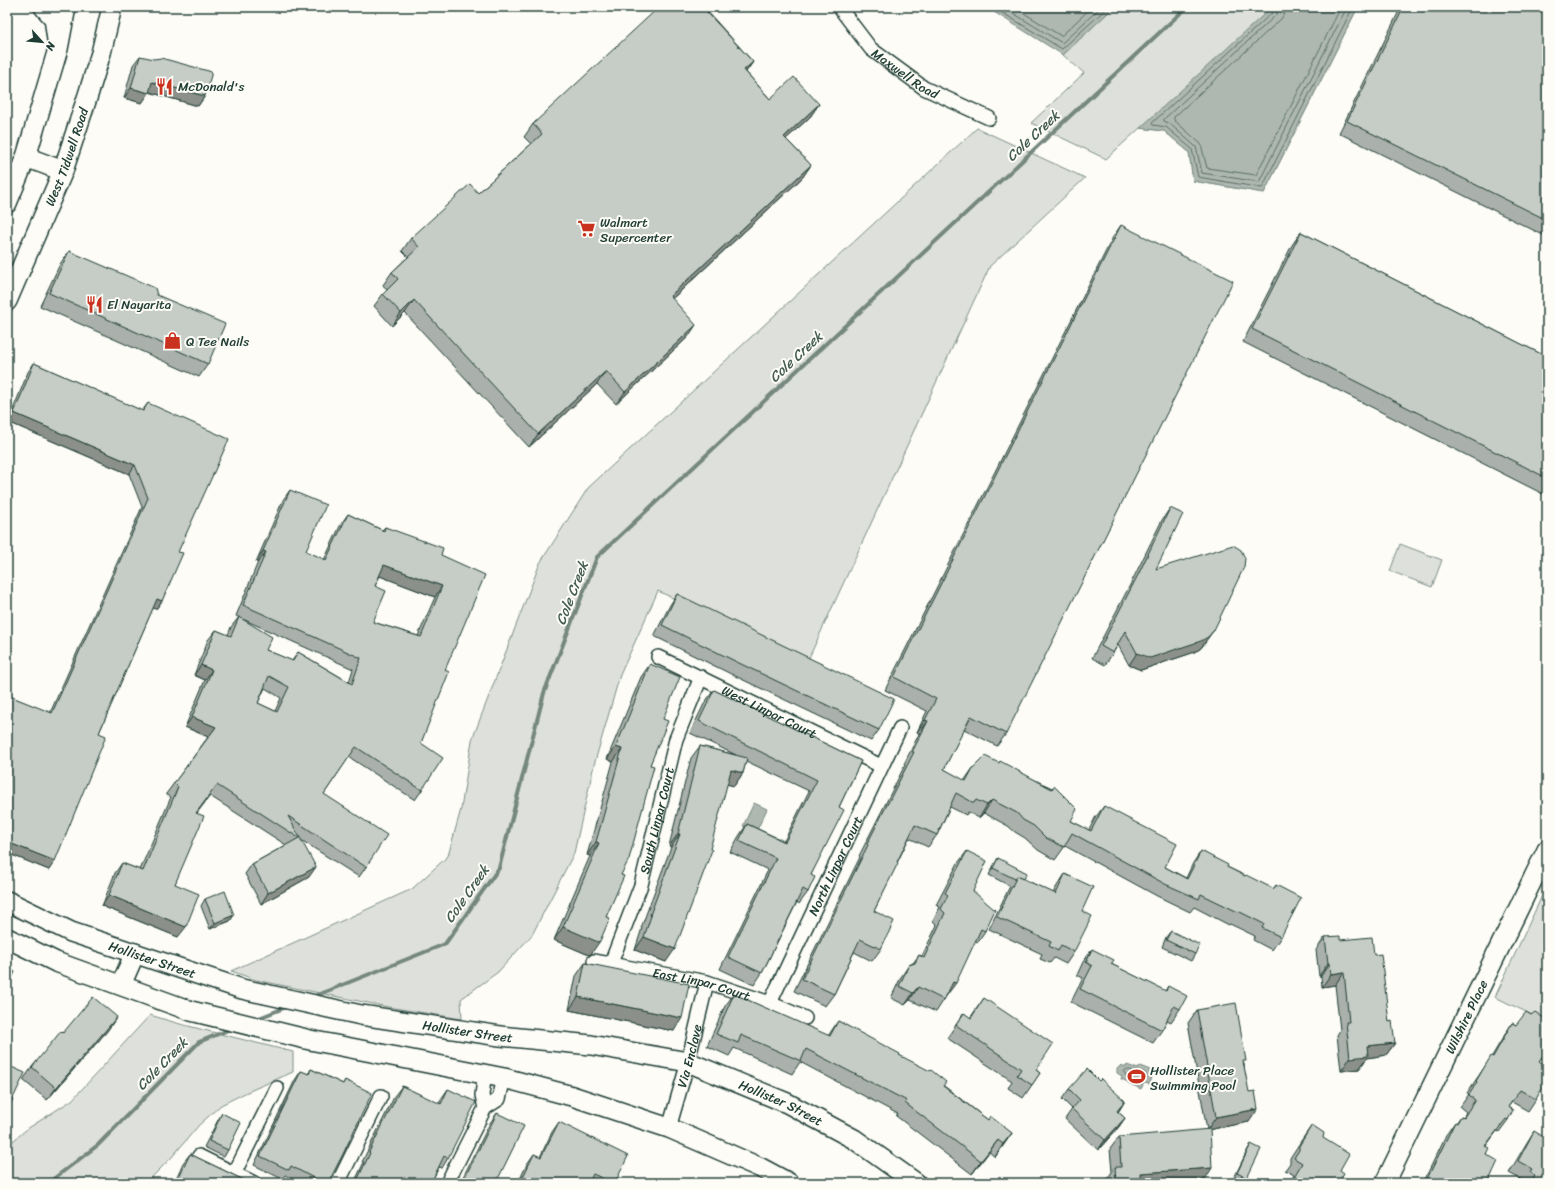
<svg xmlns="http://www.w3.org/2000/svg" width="1554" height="1190" font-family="Sriracha,sans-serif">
	<rect width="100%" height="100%" fill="#fdfcf7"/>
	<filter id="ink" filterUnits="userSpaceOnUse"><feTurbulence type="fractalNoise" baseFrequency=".025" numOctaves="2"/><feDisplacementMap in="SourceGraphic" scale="8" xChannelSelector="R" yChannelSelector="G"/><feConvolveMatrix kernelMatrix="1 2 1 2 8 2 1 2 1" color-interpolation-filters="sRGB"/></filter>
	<g filter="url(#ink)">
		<g fill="#dde0db" stroke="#7e8e88">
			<path d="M1114,7h244l-94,186 -71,-12 -4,-29 -25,-21 -24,-3 -34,31 -75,-36 53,-50 -21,-18z"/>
			<path d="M977,128l108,50 -95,88 -183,396 -149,-71 -38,84 -26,90 -20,88 -42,82 -34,37 -37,27 1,20 -74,-12 -132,-27 -25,-9 181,-82 36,-33 13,-47 11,-69 68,-177 48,-75z"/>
			<path d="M1400,544l42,16 -10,27 -42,-16z"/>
			<path d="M1547,885v137l-52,-25z"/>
			<path d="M150,1015l30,9 113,28v20l-48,21 -24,12 -22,20 -27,32 -26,26h-13l-9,-4 -6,4h-111v-37l20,-17 45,-29z"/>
		</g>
		<g fill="#aeb8b1" stroke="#75877f">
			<path d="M986,7h128l-51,48z"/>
			<path d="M1272,7h86l-94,186 -71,-12 -4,-29 -25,-21 -24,-3z"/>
			<path d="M754,803l13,6 -11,23 -13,-6z"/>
			<path d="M1121,1065l5,2 1,-2 11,4 2,-3 10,4 -1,2 3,5 -2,7 -6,-1 -3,6 -13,-6v-1l-7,-3 1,-3 -5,-3v-4z"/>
		</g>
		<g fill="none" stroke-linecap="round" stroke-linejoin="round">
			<g stroke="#586e66" stroke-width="1">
				<path d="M993,7l69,42 46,-42"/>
				<path d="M1003,7l59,36 39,-36"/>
				<path d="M1014,7l47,29 31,-29"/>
				<path d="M1274,7l-1,5 -121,111 1,2 13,2 26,22 6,28 64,11 91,-181"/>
				<path d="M1279,7l-3,8 -112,104v2l6,3 26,23 6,26 57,9 88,-175"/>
				<path d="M1285,7l-1,7 -3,5 -107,98v3l27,24 6,24 49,7 85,-168"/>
				<path d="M1126,1070c5,-1 10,3 17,2l2,1 2,5 -10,5 -11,-7 -2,-4z"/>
			</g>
			<g stroke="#75877f" stroke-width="4">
				<path d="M312,997l133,-53 54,-76 45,-175 53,-136 590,-550"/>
				<path d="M254,1020l35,-14"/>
				<path d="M48,1183l50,-38 101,-103 34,-14"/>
			</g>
			<defs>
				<g id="street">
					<path id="s1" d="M839,7l32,42 53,39 65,30"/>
					<path id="s2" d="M658,657l223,109"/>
					<path id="s3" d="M594,961l113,21 63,21 35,15"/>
					<path id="s4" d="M611,963l30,-78 35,-146 25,-62"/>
					<path id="s5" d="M770,1003l130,-275"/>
					<path d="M485,1073l-3,22 3,13"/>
					<path id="s6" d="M669,1128l19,-66 19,-80"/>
					<path d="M199,1156l55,27"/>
					<path d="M234,1174l43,-86"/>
					<path d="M338,1183l43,-87"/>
					<path d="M447,1183l38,-75 14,-9 5,-21"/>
				</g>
				<g id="secondary">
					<path d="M44,7l10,11 3,22"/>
					<path d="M26,157l37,14"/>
					<path d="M7,203l19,-46 32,-108 8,-42"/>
					<path id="s7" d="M7,301l56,-130 25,-76 13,-42 11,-46"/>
					<path id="s8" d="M7,901l64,31 171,57 119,26 139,21 91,9 97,17 99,41 67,36 62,44"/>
					<path d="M7,938l49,24 135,49 119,29 194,38 68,18 97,32 92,40 28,15"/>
					<path d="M121,985l14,-32"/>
					<path id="s9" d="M1385,1183l162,-333"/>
				</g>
			</defs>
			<use href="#street" stroke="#1f3d34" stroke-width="16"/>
			<use href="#secondary" stroke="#1f3d34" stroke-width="22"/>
			<use href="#street" stroke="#fdfcf7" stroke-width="13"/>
			<use href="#secondary" stroke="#fdfcf7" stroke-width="19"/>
		</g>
		<g fill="#aab0ab" stroke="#1f3d34" fill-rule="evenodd">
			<path d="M713,7l-5,5 45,50 -7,10 24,27 49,5 -9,13 -24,22 25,26 -9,13 -130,121 16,38 -72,67 -19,-20 -68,63 -124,-134 -13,13 -18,-20 9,-12 4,-4 -4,-5 9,-13 16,-15 -6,-6 9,-13 67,-45 53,-49 -7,-7 9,-13z"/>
			<path d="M1401,7h146v230l-208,-104z"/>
			<path d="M140,56l65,40 -7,10 -49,-14 -7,11 -18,-5 9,-33z"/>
			<path d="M1121,225l-115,509 -9,12 -33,-17 -20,40 20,12 9,-13 26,-5 53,25 2,-2 17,35 18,9 6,-12 9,-12 61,61 21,11 7,-15 8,-12 26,16 46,22 3,-4 5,52 -9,13 -19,-10 2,-4 -25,-12 -1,1 -35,-18 -4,5 -33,-16 -92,-50 -10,14 -17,-10 -13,-12 -10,-6 -7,-6 -24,-13 -5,5 -11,-6 -2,3 -16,-8 -13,28 -9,12 -19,-9 -35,73 7,38 -9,12 -18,-9 -20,42 -9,12 -31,-15 66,-134 -1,-1 46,-91 -1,-1 15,-30 -2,-2 10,-21 -42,-21 228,-453z"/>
			<path d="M1301,232l246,125v139l-304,-154 49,-97z"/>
			<path d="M69,251l88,44 51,69 -9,13 -159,-71 20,-42z"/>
			<path d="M34,363l108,48 6,-8 30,149 -16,49 -6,8 -3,-1 -54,125 -50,137 -42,-17v-158l43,18 92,-206 -13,-33 -121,-52 20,-50z"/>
			<path d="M290,490l16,61 18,9 17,-36 7,-10 34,16 3,-3 56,28 4,115 -24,73 1,47 -7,10 -66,-43 -25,37 42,73 -7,10 -58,-37 8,37 -48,27 -16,-30 7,-10 34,-19 -76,-49 -13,17 -22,71 3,53 -76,-31 13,-33 7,-10 18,7 31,-73 -5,-3 42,-57 -23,-10 20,-47 -11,-5 14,-35 8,-10 12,5 3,-8 8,-10 27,33 26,11 6,-9 51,30 4,-13 -117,-53 22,-54h-2l27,-62zM380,576l55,21 -17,39 -45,-14 2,-36zM265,688l16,10 -6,13 -17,-8z"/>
			<path d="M1170,508l-14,61 50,73 -6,7 -8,4 -51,17 -12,-5 -11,-20 -5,8 -8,12 -13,-7 38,-73 32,-65z"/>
			<path d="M677,594l202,136 -8,11 -138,-66 -79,-39 16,-31z"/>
			<path d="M650,664l13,55 -13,46 -29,110 -15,42 -15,37 -2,1 -35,-15 36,-84 -3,-1 26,-93 -6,-3 34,-82z"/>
			<path d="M714,690l147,71 -22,46 -28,68 -3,17 -9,12 -2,-2 -35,71 -8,12 -34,-16 48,-99 -38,-18 9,-16 8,-12 37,17 25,-50 -63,-30 -3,12 -9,13 -7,-2 -61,178 -31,-12 7,-22h-1l30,-81 -2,-1 22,-88 9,-12 36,9 -46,-22 15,-31z"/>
			<path d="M967,851l6,40 12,40 -8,12 -2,-1 -28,53 -11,17 -26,-12 -5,5 -14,-7 10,-21 8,-12 4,-2 6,-8 3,1 15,-31 -4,-4 7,-14 -4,-2 22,-42z"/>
			<path d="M998,858l26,21 29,14 4,-7 8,-12 17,37 -8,41 -8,12 -12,-6 -4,5 -10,-4 2,-5 -53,-25 21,-43 -21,-11 5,-10z"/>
			<path d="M205,899l29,16 -4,6 -20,8 -9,-23z"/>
			<path d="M1171,931l24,23 -4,7 -29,-14 4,-10z"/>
			<path d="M1325,937l15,3 34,15 15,67 6,21 -9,12 -19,3 -8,11 -18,2 -4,-36 3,-5 -5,-45 -13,2 -1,-11h-2l-3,-26z"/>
			<path d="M1092,949l19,15 54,27 3,-5 12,23 -9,13 -4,-2 -5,10 -9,13 -82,-41 12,-24 -6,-3 6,-13z"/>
			<path d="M585,963l89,68 -105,-21 7,-34z"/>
			<path d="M734,994l94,42 10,-15 61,34 45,31 44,34 24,13 -17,24 -6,-5 -17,22 -76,-58 2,-2 -98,-52 -8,12 -58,-26 -5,8 -22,-10 18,-40z"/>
			<path d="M984,998l52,72 4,3 -17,25 -15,-10 4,-7 -65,-43 17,-25 6,5z"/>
			<path d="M1197,1010l47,54 5,58 -42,8 -19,-107z"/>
			<path d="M1531,1015l16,5v38l-4,-2 -4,5 -3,38 -8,12 -16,-9 -4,5v13l-9,12 -2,-1 -11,15 2,37h-65l23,-48 9,-13 1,1 5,-7 2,1 3,-5 -6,-5 9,-13 -2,-1 25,-37 12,-20 8,-13 4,2z"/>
			<path d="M108,1030l-61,70 -24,-20 9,-13 31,-34z"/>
			<path d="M311,1069l32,15 2,-4 -17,103h-28l-15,-8 -3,4 -28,-14 41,-85 6,-9 7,3z"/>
			<path d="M402,1086l37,18 2,-5 7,-10v69l-6,10 -3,-1 -8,16h-77l10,-21h-2l33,-67z"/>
			<path d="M1069,1089l49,23 7,6 -7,10 -20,22 -33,-31 7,-10 -10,-10z"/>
			<path d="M222,1113l6,37 -4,7 -20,-10 14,-27z"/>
			<path d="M497,1113l-1,70h-36l30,-60z"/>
			<path d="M559,1122l56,61h-97l9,-19 7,-10 6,3 12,-25z"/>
			<path d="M1312,1125l11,13 17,32 -2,13h-49l5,-8 -9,-5 5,-7v-5l13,-20z"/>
			<path d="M1534,1131l13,52h-25l2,-2 -15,-8 17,-29z"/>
			<path d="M1119,1137l85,44 -34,2h-63l-1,-3 6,-8 -2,-23z"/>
			<path d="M1251,1144l-4,34 -4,5h-4l-6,-3 14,-29z"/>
			<path d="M190,1154l60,29h-76l9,-20z"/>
		</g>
		<g fill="#8b908b" stroke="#1f3d34">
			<path d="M708,7h5l-17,15 9,-12z"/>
			<path d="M753,62l-9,12v-4z"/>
			<path d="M152,82l53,14 -7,10 -52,-15z"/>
			<path d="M131,88l18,5 -7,10 -18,-5z"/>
			<path d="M819,104l-9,13 -35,32 9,-12z"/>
			<path d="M811,165l-9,13 -141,131 9,-13z"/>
			<path d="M414,300l-9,13 -13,13 9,-13z"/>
			<path d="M696,325l-8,12 -72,67 9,-12z"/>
			<path d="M606,371l-9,13 -68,63 9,-13z"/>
			<path d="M14,413l121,52 -6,9 -121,-52z"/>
			<path d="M263,551l3,1 -8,10h-2z"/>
			<path d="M384,565l58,21 -7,11 -58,-22z"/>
			<path d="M157,599l5,2 -6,8 -6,-1z"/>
			<path d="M1214,630l-14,19 -8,4 -51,17 -12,-5 8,-12z"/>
			<path d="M201,665l11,5 -7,10 -11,-5z"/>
			<path d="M192,717l24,10 -7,10 -24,-10z"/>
			<path d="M925,720l3,1 -9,13 -2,-2z"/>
			<path d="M616,747l6,2 -9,13 -6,-3z"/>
			<path d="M731,770l12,3 -9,13 -12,-3z"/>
			<path d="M992,800l-8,13 -5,5 8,-13z"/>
			<path d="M678,834h2l-9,13 -2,-1z"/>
			<path d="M7,842l48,19 -6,9 -42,-17z"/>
			<path d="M596,842l3,1 -9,13 -3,-1z"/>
			<path d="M316,867l-7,10 -48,27 7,-11z"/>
			<path d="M109,895l77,32 -8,10 -76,-31z"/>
			<path d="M234,915l-4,6 -20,8 5,-6z"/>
			<path d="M563,927l37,14 -9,13 -2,1 -35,-15z"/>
			<path d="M644,937l31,12 -9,13 -31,-12z"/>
			<path d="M1328,963h2l-9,13h-2z"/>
			<path d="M1344,972l-9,13 -13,2 9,-13z"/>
			<path d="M953,982l3,1 -9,12 -3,-1z"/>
			<path d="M918,987l-8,13 -5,5 8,-12z"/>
			<path d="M578,997l104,21 -8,13 -105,-21z"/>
			<path d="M117,1017l-9,13 -61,70 9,-12z"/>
			<path d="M1395,1043l-9,12 -19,3 -8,11 -18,2 9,-13 17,-12z"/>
			<path d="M1125,1101l-6,10 -9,9 7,-9z"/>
			<path d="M1258,1109l-9,13 -42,8 9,-13z"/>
			<path d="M1125,1118l-7,10 -20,22 7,-10z"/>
			<path d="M1012,1133l-9,13 -8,11 8,-13z"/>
			<path d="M998,1140l-9,12 -17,22 9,-13z"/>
			<path d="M1212,1168l-8,13 -34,2h-55l1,-2 25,-8z"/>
		</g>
		<g fill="#c6cdc7" stroke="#1f3d34" fill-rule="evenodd">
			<path d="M659,7h49l-3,3 48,52 -9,8 26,29 24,-22 25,27 -35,33 27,28 -141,131 26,29 -71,67 -19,-21 -68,63 -124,-134 -13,13 -18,-19 15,-15 -6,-7 27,-25 -8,-9 59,-54 8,9 64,-59 -9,-10z"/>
			<path d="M1404,7h143v213l-200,-99z"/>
			<path d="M140,56l14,3 7,-1 51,14 -7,24 -53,-14 -3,11 -18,-5z"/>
			<path d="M1121,225l112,56 -227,453 -35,-18 -27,53 22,12 7,-13 12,-12 14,7 1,-2 52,28 2,-3 23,23 -6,12 20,10 13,-25 73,38 -12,23 22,12 14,-28 27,14 -1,2 18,9 1,-1 28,14 2,-4 25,13 -20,39 -19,-9 2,-4 -26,-13v1l-37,-18 -2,5 -34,-15 -93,-51 -8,14 -18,-9 -12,-12 -11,-6 -6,-7 -25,-13 -5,5 -11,-5 -2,3 -18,-10 -19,42 -22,-10 -18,37 1,1 -24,48 20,10 -13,28 -21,-10 -26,55 -32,-15 66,-134 -1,-1 47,-92h-2l16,-31 -3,-1 11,-21 -42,-22z"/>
			<path d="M1301,232l246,125v121l-295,-149z"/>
			<path d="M69,251l86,37 2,7 68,29 -17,40 -159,-71z"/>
			<path d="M34,363l109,48 5,-8 81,36 -51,113 5,1 -21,48 -5,-2 -58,134 7,3 -51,125 -48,-19v-147l45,18 96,-215 -13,-33 -121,-52z"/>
			<path d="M290,490l36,15 -20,46 20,9 22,-46 36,17 1,-4 58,21 -2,7 44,20 -40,95 4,2 -28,71 22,15 -21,32 -66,-43 -32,47 63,41 -21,32 -78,-51 28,51 -48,26 -16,-29 47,-26 -82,-53 -21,28 8,3 -29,68 24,10 -13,33 -77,-32 13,-32 21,8 35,-84 -4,-4 42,-56 -24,-10 20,-47 -11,-5 15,-35 15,6 8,-19 33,20 -6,13 27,11 5,-9 54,32 9,-26 -118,-53 23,-53 -3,-1zM384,565l58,21 -21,51 -48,-15 13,-31 -11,-5zM269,676l20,11 -12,25 -19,-9z"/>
			<path d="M1170,508l13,6 -27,55 77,-24 8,5 4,8 -1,9 -30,63 -6,7 -7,4 -51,17 -13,-5 -12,-22 -12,22 -12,-7 38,-73z"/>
			<path d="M677,594l217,105 -15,31 -138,-66 -79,-39z"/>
			<path d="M650,664l30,13 -17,42 5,2 -18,44 4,1 -25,93 -8,16 3,1 -18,41 4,1 -10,23 -2,1 -35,-15 36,-84 -3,-1 26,-93 -6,-2z"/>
			<path d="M714,690l147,71 -22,46 5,3 -33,65 4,2 -7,15 -5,-3 -41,84 -34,-16 48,-99 -37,-17 8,-17 38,18 32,-62 -118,-59z"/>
			<path d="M700,746l47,12 -4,15 -12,-3 -21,79 2,1 -37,99 -31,-12 7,-21 -1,-1 30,-81h-2z"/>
			<path d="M967,851l20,10 -14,30 22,19 -10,21 -4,-2 -25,54 -3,-1 -9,18 -26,-13 -5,6 -14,-7 10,-21 6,-2 4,-8 5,3 21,-45 -4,-4 7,-14 -3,-2z"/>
			<path d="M998,858l29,15 -3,6 -7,-3 -2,3 -22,-11z"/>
			<path d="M1065,874l28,13 -11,24 10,5 -18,36 -13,-7 -3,6 -9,-5 2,-4 -54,-25 20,-41 39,18z"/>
			<path d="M225,891l9,24 -19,8 -10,-24z"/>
			<path d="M1171,931l29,14 -5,9 -29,-14z"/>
			<path d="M1340,936v4l32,-3 2,18 7,-1 8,68 3,-1 3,22 -28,3 1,10 -18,2 -4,-36h3l-5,-50 -13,2 -1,-11h-2l-3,-26z"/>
			<path d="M1092,949l22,11 -3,4 55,27 2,-5 19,10 -7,13 -6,-3 -12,24 -82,-41 12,-23 -6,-4z"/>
			<path d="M585,963l104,21 -7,34 -104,-21z"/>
			<path d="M7,967l8,5 -8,16z"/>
			<path d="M734,994l96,42 8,-15 62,33 -1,1 31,16 1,-1 15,12 -3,4 45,34 2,-4 22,17 -9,11 -5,-4 -17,21 -76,-58 2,-2 -101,-52 -5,12 -60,-26 -3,8 -22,-9z"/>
			<path d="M93,997l24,20 -61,71 -24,-21 29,-36 2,2z"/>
			<path d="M984,998l69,46 -17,26 4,3 -8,12 -15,-10 4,-6 -65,-44 8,-12 7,5z"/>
			<path d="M1236,1003l10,58h-3l6,31 6,-1 3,18 -42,8 -19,-107z"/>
			<path d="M1526,1012l5,3 4,-3 12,8v30l-8,11 8,5v14l-11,19 -16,-9 -12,17 5,3 -5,10 -2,-1 -21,27 4,2 -3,6 12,7 -10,22h-63l30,-61 2,1 4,-7 3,1 11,-17 -6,-5 8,-13 -1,-1 15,-25 2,1 19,-34 4,2z"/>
			<path d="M7,1065l18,8 -18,38z"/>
			<path d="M311,1069l32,15 2,-4 27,13 -30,63 -14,27h-5l-32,-17 -2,4 -29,-14 41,-85 8,3z"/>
			<path d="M1087,1069l12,12 2,-2 24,22 -8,10 8,7 -20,22 -33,-31 8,-9 -11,-11z"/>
			<path d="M402,1086l39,18 7,-15 28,13 -28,56 -4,-2 -13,27h-75l14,-30 -1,-1z"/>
			<path d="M222,1113l19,10 -13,27 -19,-9z"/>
			<path d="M497,1113l27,13 -28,57h-34z"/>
			<path d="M559,1122l69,34 -13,27h-2l-20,-9 -4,9h-69l14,-29 7,3z"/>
			<path d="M1312,1125l12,8 -1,5 26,16 -9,16 4,3 -6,10h-44l1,-8 7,-12 -8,-5 5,-8v-4z"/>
			<path d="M1210,1129l2,39 -71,5v6l-25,2 -1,-14h6l-2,-30z"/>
			<path d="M1534,1131l13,8v44h-16l4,-7 -5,-4 2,-3 -14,-8z"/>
			<path d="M1251,1144l10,5 -14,29 -10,-5z"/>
			<path d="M190,1154l60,29h-70l-3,-2z"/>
			<rect x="694" y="1181" width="37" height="2"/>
		</g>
	</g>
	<defs>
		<symbol id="restaurant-bare" viewBox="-9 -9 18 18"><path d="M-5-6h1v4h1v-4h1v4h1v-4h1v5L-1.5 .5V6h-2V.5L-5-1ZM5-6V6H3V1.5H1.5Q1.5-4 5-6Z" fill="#c8321e" stroke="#fdfcf7" stroke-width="2.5" paint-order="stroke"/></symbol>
		<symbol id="supermarket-bare" viewBox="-9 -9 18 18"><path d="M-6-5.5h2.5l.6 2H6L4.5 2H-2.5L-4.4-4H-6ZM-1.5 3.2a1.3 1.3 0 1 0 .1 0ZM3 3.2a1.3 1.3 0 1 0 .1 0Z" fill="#c8321e" stroke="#fdfcf7" stroke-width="2.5" paint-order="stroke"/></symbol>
		<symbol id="shop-bare" viewBox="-9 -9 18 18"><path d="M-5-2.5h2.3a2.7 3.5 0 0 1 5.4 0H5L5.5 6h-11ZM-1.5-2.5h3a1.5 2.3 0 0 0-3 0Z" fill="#c8321e" stroke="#fdfcf7" stroke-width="2.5" paint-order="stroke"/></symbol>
		<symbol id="stadium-bare" viewBox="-9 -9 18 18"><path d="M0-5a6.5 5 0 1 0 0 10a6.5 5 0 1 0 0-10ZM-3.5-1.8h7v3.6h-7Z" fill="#c8321e" stroke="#fdfcf7" stroke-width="2.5" paint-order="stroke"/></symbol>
	</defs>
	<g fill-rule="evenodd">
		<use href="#restaurant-bare" x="152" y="74" width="25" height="25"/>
		<use href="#supermarket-bare" x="574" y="216" width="25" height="25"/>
		<use href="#restaurant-bare" x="82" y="292" width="25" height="25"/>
		<use href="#shop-bare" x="160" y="328" width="25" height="25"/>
		<use href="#stadium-bare" x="1124" y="1064" width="25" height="25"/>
	</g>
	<g text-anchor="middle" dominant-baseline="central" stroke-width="4" stroke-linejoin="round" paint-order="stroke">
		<g font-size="13" fill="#1f3d34" stroke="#fdfcf7">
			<text stroke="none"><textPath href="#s1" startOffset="95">Maxwell Road</textPath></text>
			<text stroke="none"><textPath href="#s7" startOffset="156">West Tidwell Road</textPath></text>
			<text stroke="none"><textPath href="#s2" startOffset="124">West Linpar Court</textPath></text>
			<text stroke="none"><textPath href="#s4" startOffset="150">South Linpar Court</textPath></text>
			<text stroke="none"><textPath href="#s5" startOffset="152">North Linpar Court</textPath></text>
			<text stroke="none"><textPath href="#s8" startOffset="157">Hollister Street</textPath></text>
			<text stroke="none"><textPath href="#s3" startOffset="110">East Linpar Court</textPath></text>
			<text stroke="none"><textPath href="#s9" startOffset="185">Wilshire Place</textPath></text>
			<text stroke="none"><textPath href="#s8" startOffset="481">Hollister Street</textPath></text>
			<text stroke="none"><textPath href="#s6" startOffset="75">Via Enclave</textPath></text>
			<text stroke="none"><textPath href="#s8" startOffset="805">Hollister Street</textPath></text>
		</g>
		<g font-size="13" fill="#1f3d34" stroke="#fdfcf7" text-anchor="start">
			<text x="178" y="86">McDonald's</text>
			<text x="600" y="222">Walmart<tspan x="600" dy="15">Supercenter</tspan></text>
			<text x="107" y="304">El Nayarita</text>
			<text x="186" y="341">Q Tee Nails</text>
			<text x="1150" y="1070">Hollister Place<tspan x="1150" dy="15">Swimming Pool</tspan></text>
		</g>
		<g font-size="14" font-style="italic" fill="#435c53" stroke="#fdfcf7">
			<text transform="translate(1033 136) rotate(-43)">Cole Creek</text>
			<text transform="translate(796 357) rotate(-43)">Cole Creek</text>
			<text transform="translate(572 593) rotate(-69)">Cole Creek</text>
			<text transform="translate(467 894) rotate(-55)">Cole Creek</text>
			<text transform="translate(162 1064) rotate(-46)">Cole Creek</text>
		</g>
	</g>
	<rect width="1554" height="1190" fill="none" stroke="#fdfcf7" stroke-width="24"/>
	<rect x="12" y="12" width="1530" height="1166" fill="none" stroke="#1f3d34" stroke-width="1.5" filter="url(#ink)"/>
	<g transform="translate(42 42) rotate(117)" stroke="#fdfcf7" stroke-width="3" paint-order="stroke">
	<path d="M0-3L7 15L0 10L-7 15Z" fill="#1f3d34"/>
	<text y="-6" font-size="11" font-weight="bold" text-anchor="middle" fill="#1f3d34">N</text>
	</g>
</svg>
